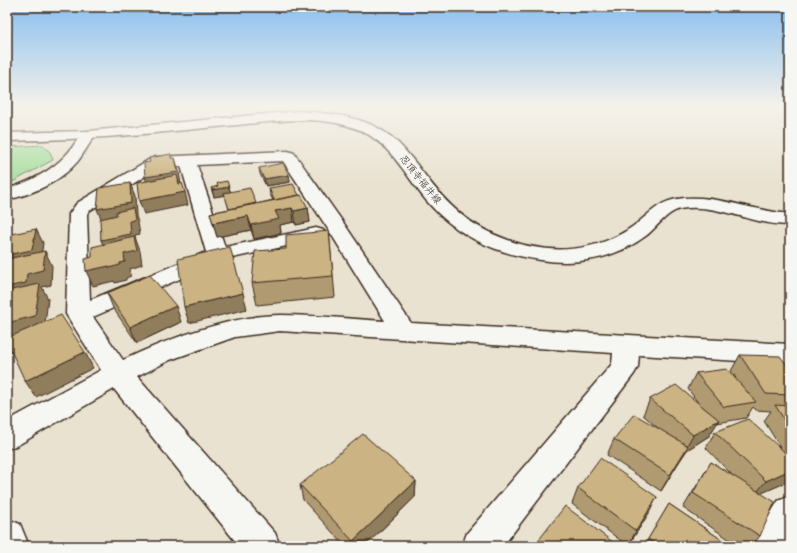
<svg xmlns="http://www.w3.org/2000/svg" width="797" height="553" font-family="Mynerve,'Klee One',sans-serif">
	<rect width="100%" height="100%" fill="#e9e2d1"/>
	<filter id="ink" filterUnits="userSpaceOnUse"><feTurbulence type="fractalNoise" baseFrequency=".025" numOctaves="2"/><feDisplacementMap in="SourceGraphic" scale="8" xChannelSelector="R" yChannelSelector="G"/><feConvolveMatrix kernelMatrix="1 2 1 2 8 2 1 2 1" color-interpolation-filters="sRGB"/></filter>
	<g filter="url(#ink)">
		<path fill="#a9dfa1" stroke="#728460" d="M43,145l7,7 3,8 -46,25v-38z"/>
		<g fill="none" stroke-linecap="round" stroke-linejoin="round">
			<defs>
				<g id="minor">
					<path d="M88,131l5,1 2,3c-6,9 -11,18 -17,26 -18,21 -45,33 -71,39v-11c22,-7 43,-17 59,-34 7,-7 11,-16 17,-23z"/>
					<path d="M288,151l6,2 51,72 66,98 379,21v20l-151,-9 -1,12 -4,7 -131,172h-41l5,-13 145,-169 1,-11 -333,-22 -45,6 -65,23 -33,17 138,156 5,13h-41l-125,-157 -96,56 -11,4v-28l94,-51 -35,-56 3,-100 8,-11 73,-44 6,-2zM283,161l45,68 57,92c-35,-2 -70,-6 -104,-6 -49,0 -114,24 -158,45l-30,-43 130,-57 100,-22 3,-4 -3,-4 -7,-2 -91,19 -28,-82zM181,166l25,86 -116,48 -3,-86 2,-3 71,-44z"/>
					<path d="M790,496v50h-36l5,-13 19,-32z"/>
					<path d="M7,519l13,5 9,22h-22z"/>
				</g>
				<path id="major" d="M298,111c31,2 67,5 92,25 13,10 24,25 34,38 24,32 45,52 84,66 41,15 87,13 124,-13 15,-10 25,-25 45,-28 27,-5 57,5 83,10 10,2 20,5 30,4v12c-36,1 -73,-23 -110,-16 -13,3 -23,18 -33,26 -30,23 -69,31 -106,25 -49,-7 -89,-26 -120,-66 -18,-24 -33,-51 -61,-64 -39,-16 -82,-9 -123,-5 -31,3 -62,6 -93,9 -46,4 -91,6 -137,7v-8l81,-2z"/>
			</defs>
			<use href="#minor" stroke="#3b2a1e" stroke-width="3"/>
			<use href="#major" stroke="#3b2a1e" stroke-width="3"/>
			<use href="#minor" fill="#f6f6f2" fill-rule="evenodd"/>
			<use href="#major" fill="#f6f6f2" fill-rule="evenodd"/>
		</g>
		<g fill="#af9a71" stroke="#3b2a1e">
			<path d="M259,168l30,7 1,7 -24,4 -6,-12z"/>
			<path d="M229,187l1,5 26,12 17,-4 -3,-5 -1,-7 30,7 9,13 2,14 -14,3 -2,-3 -14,3 1,8 -27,6 -3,-9 -34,7 -7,-24 19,-4 -4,-14 -11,2 -3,-9z"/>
			<path d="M329,231l6,66 -78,8 -5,-22 34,-34z"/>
			<path d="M107,293l74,29 -44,21 -24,-35z"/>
			<path d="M740,355l50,14v109l-3,4 -26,11 -1,43 -8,10h-13l-56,-38 28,-46 23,15 -28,-29 9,-16 65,15 -16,-26 7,-10 -15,-1 -3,-3 -7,11 -29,5 -8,13 -22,14 -8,12 -18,29 -54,-36 7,-16 45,-10 -16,-14 7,-16 49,5 -11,-15 8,-16 40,5 -5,-7z"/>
			<path d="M416,481l-1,16 -50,49h-20l-42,-46 -3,-15z"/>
			<path d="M578,488l71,25 -21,33 -56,-42z"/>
			<path d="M669,504l62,42h-87z"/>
			<path d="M538,541l80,5h-82z"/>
		</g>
		<g fill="#8f7d5c" stroke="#3b2a1e">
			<path d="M175,158l4,13 2,14 4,7 3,13 -44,9 -5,-13 11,-10 -5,-14z"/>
			<path d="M289,175l1,7 -24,4 -2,-7z"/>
			<path d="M130,183l5,13 1,19 2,7 2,12 -5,1 1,5 4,11 2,14 -12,4 1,7 -5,2v2l-11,3 -1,-2 -21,5 -7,-15 21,-16 -6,-15 2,-17 -6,-14z"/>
			<path d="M229,187l2,7 -17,3 -2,-7z"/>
			<path d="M292,208l2,14 -14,3 1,8 -27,6 -3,-14 24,-14z"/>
			<path d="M308,208l2,14 -14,3 -2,-14z"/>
			<path d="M248,216l3,14 -34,7 -4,-14z"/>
			<path d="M36,229l7,14 -3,22 -33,7v-17z"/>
			<path d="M45,251l7,15 -1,19 -9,2 6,12 -4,33 -37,9v-54z"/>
			<path d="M243,293l4,16 -58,14 -5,-16z"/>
			<path d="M176,306l5,16 -44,21 -7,-16z"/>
			<path d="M85,352l8,16 -57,29 -11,-16z"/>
			<path d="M719,420l-10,16 -22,14 -8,12 -18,29 32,-56z"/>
			<path d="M790,470v8l-3,4 -34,15 13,-16z"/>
			<path d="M416,481l-1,16 -50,49h-11l-1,-5z"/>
			<path d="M657,497l-8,16 -21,33 8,-15z"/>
		</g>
		<g fill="#ccb383" stroke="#3b2a1e">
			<path d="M171,154v4h4l3,14 -33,5 -1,-14 6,-1 -1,-4z"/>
			<path d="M283,163l6,12 -25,4 -5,-11z"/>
			<path d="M177,175l2,9 3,-1 3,9 -46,9 -2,-18z"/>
			<path d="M227,181l2,6 -17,3 -1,-2 7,-2 -1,-3z"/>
			<path d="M130,183l1,20 -34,6 2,-21z"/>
			<path d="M293,184l6,11 -25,5 -5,-12z"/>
			<path d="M250,188l6,15 -27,6 -5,-16z"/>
			<path d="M301,195l7,13 -14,3 -2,-3 -17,3 4,8 -28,6 -3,-9 -35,7 -3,-10z"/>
			<path d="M133,208l2,12 -5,1 1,13 -30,6 -1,-21 17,-4 -1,-3z"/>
			<path d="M36,229l-4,21 -25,5v-20z"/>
			<path d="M329,231l4,45 -81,7 3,-32 31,-2v-14z"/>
			<path d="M134,237l3,14 -13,3 1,8 -5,1v2l-11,3v-2l-23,5 -1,-12 7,-2v-10z"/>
			<path d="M230,247l13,46 -59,14 -6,-48z"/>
			<path d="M45,251l-2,19 -16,4 -1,9 -19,4v-28z"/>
			<path d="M150,275l26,31 -46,21 -23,-34z"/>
			<path d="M40,284l-5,32 -28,7v-32z"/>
			<path d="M61,315l24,37 -60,29 -18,-39v-4z"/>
			<path d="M740,355l40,1 10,13v26l-24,-1z"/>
			<path d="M727,369l29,33 -32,5 -28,-34z"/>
			<path d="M676,385l43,35 -26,15 -43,-36z"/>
			<path d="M775,405l15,1v23z"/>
			<path d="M634,414l54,32 -18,29 -56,-36z"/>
			<path d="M748,419l42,38v13l-24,11 -51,-49z"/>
			<path d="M363,434l53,47 -63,60 -53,-56z"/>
			<path d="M600,458l57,39 -21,34 -58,-43z"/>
			<path d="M711,462l64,40 -15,34 -67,-43z"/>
			<path d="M669,504l62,42h-73l-10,-7z"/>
			<path d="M565,506l53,40h-73l-7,-5z"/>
		</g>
	</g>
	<linearGradient id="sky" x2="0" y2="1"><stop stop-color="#8abfef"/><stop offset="0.58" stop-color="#f5f2ea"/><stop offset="1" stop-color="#f5f2ea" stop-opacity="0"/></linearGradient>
	<rect width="797" height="183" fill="url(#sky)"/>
	<g text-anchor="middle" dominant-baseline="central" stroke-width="3.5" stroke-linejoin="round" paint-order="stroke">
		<g font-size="10" fill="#3b2a1e" stroke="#f6f6f2">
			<text transform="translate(420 180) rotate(51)">忍頂寺福井線</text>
		</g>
	</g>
	<rect width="797" height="553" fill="none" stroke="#f6f6f2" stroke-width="24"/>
	<rect x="12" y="12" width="773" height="529" fill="none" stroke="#3b2a1e" stroke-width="1.5" filter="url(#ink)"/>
</svg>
